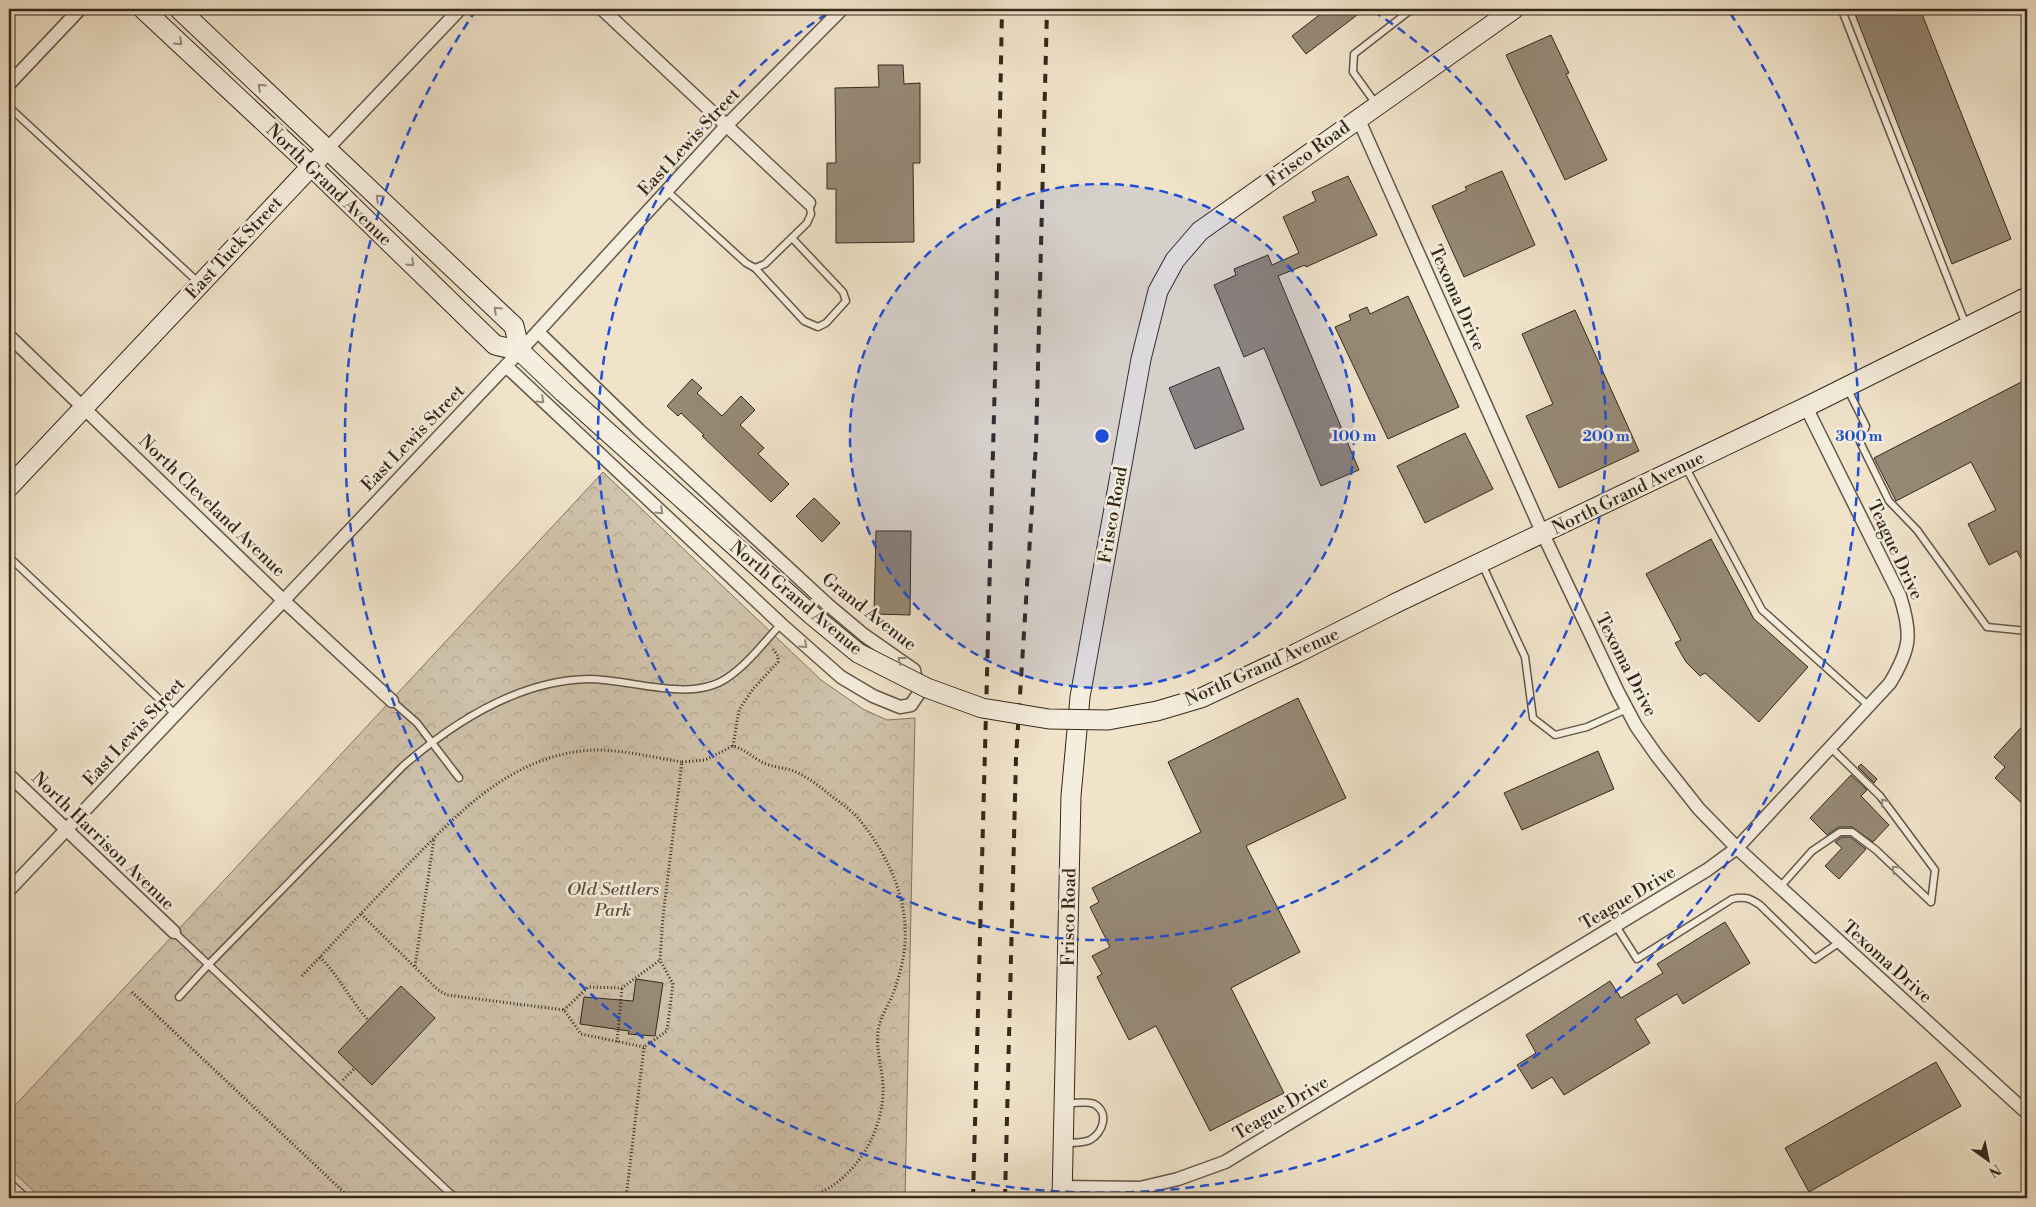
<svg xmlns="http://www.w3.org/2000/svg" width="2036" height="1207" font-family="'Libre Bodoni',serif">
	<defs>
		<pattern id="forest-crowns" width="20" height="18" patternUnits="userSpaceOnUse" patternTransform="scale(1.25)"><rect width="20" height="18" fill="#d0c3ac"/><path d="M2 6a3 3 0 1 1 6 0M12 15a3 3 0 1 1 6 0" fill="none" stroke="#b3a893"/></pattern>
	</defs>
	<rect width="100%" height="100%" fill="#f0e3ca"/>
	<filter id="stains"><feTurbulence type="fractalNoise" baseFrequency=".004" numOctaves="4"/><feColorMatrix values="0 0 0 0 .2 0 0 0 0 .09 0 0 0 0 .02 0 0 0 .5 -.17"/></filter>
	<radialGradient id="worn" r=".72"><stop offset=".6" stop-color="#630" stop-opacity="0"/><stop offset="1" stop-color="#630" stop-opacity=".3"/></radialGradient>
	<path fill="url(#forest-crowns)" stroke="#827664" d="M603,472l218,208 42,29 24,11 28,-2 -10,480h-864l-32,-30v-56z"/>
	<g fill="#968976" stroke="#34281b">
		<path d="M1327,9h38l-59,45 -14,-18z"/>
		<path d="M1853,9h67l91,230 -59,25z"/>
		<path d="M1551,35l18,38 -3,1 41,86 -42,20 -59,-125z"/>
		<path d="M878,65h25l1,19 16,-1v80h-7l1,79 -78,1v-54h-9v-26h9l-1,-75 44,-1z"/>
		<path d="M1502,171l33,74 -71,32 -32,-71 35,-16 -2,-3z"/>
		<path d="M1348,176l29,59 -71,32 -1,-2 -27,11 81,194 -38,16 -57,-138 -20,9 -30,-72 22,-10 -2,-6 34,-14 4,10 27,-12 -16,-36 33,-16 -4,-9z"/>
		<path d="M1408,296l51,111 -71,32 -53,-112 16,-7 -2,-5 18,-8 3,7z"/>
		<path d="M1575,310l64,141 -80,37 -33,-72 27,-12 -31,-70z"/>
		<path d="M1219,367l25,62 -49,20 -26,-61z"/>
		<path d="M692,379l10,9 -5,5 25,23 19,-20 14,14 -15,15 24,23 -6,6 31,30 -18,18 -69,-66 2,-1 -23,-22 -3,3 -11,-10z"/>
		<path d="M2027,379v191l-10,-19 -28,14 -21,-41 28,-14 -25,-48 -75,39 -22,-43z"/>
		<path d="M1465,433l28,56 -68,34 -28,-57z"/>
		<path d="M814,498l26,25 -18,19 -26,-26z"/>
		<path d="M876,531h35l-1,84 -36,-1z"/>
		<path d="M1711,539l43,80 54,48 -49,55 -54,-49 -5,3 -14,-14 -11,-19 6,-3 -35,-66z"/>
		<path d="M1298,698l48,100 -100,48 54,106 -69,36 53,105 -74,38 -54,-105 -27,14 -32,-63 5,-3 -10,-18 18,-9 -20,-40 9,-5 -7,-14 109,-56 -33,-70z"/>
		<path d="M2027,721v87l-32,-30 10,-11 -11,-10z"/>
		<path d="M1598,751l16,38 -92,41 -18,-37z"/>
		<path d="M1861,764l16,15 -3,4 -16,-16z"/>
		<path d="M1851,775l16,15 -6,6 28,29 -16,17 -21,-15h-13l-12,8 -17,-17z"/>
		<path d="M1842,837h8l16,12 -27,30 -14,-13 17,-18 -7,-6z"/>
		<path d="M1725,922l25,41 -67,41 -6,-10 -42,25 15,24 -86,52 -12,-18 -20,12 -15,-24 19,-12 -10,-18 84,-54 11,17 42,-25 -6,-9z"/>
		<path d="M636,979l27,4 -8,53 -27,-2 1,-3 -49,-7 4,-27 49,4z"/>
		<path d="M401,986l34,32 -63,67 -34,-33z"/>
		<path d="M1936,1062l25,44 -152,86 -24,-44z"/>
	</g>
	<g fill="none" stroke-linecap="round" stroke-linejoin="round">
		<defs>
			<g id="lane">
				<path d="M1839,9l4,4 123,312"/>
				<path d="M1376,104l-23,-32 1,-18 58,-45"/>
				<path d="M9,107l190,176"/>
				<path d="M667,191l79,72 9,5 10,-4 42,-41 4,-9 -2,-11"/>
				<path d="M755,268l49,53 14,6 8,-4 20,-22 -3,-9 -51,-54"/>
				<path d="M1847,388l19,38 -6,16 29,59 28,29 70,97 40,4"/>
				<path d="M1685,466l77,144 107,96"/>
				<path d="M9,557l166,157"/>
				<path d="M1482,564l43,93 8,61 22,17 32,-8 40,-18"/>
				<path d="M392,701l25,22 42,55"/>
				<path d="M1830,747l50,49 55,74 -4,32"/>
				<path d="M1780,887l32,-36 28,-19h12l24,18 55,52"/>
				<path d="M1616,926l21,33 95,-60c12,-3 18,-1 28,6l55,54 25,-17"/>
				<path d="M174,932l281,266"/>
				<path d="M179,997l30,-33 194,-198c51,-44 116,-86 186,-87 41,0 102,24 138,-1 21,-14 37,-36 54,-54"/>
				<path d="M1066,1104c8,-1 21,-3 28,0 16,8 9,29 -4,36 -7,3 -16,3 -24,3"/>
			</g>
			<g id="street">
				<path d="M602,9l207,194"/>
				<path d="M9,84l71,-75"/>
				<path d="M1358,118l185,416 75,158 18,34 21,30 42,53 38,39 290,265"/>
				<path d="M327,149l133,-140"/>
				<path d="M9,336l274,264 109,101"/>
				<path d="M506,366l275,258 60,53 32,19 27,11 11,-2 8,-12 -5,-23 -50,-35 -37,-31 -188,-174 -101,-98"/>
				<path d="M9,775l165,157"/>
				<path d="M9,890l511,-539 206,-225 116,-117"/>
				<path d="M9,1186l13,12"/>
				<path d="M1063,1187l77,1 38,-9 47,-17 482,-292 30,-22 153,-165c21,-35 22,-49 10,-87l-94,-189"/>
			</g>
			<g id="secondary">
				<path d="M143,9l168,157 184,179 25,6 43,41"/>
				<path d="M179,9l335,317 6,25"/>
				<path d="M9,487l311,-330"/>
				<path d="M1396,603l410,-196 221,-110"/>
				<path d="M1062,1198l9,-402 9,-99 61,-338 17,-68 17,-31 25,-29 314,-222"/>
			</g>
		</defs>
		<use href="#lane" stroke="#635747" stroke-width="9"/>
		<use href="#street" stroke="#635747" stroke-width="15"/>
		<use href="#secondary" stroke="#34281b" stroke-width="21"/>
		<g stroke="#34281b" stroke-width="3" stroke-dasharray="1 2.5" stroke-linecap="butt">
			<path d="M733,746l6,-36 14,-21 25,-27v-6l-5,-7"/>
			<path d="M682,762l23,-2 28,-14c15,4 21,14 36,19 7,2 15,3 22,5 14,5 27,15 38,24 10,8 21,15 29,24 29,35 50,79 47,125 -1,17 -6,34 -12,51 -5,12 -14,25 -15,38 -2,18 4,35 5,53 2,47 -30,101 -78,113"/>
			<path d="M361,914l77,76 9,5 117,15 17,24 63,13"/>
			<path d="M320,957c19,19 30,43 48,63"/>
			<path d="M415,966l19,-127"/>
			<path d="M302,976c32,-34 64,-68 97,-102 52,-53 103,-113 182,-123 33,-4 69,6 101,11l-19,154 -3,44 13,24 -6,47 -23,16 -18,151"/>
			<path d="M132,992l218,206"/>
			<path d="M564,1010l24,-23 34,1 38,-28"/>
			<path d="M617,1042l5,-54"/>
			<path d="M343,1080l12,-12"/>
		</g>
		<use href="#lane" stroke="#f5eddd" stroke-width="6"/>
		<use href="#street" stroke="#f5eddd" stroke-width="12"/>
		<use href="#secondary" stroke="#f5eddd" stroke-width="19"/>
		<g stroke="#34281b" stroke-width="4" stroke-dasharray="9 9" stroke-linecap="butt">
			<path d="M973,1198l22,-822 7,-367"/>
			<path d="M1005,1198l11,-440 20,-314 11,-435"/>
		</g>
		<defs>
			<path id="secondary-bridge" d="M563,392l250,224 45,37 69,35 55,20 67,11 59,1 49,-9 44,-13 96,-45 99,-50"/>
		</defs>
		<use href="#secondary-bridge" stroke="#34281b" stroke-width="21" stroke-linecap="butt"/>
		<use href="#secondary-bridge" stroke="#f5eddd" stroke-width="19"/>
	</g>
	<defs><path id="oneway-chevron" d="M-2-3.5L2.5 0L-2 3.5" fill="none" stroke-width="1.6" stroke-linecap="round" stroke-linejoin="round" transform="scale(1.25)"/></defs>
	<g stroke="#948a7c">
		<use href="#oneway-chevron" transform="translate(179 42) rotate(43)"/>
		<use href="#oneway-chevron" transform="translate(261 87) rotate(-137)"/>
		<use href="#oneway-chevron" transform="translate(379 198) rotate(-136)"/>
		<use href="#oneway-chevron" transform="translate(411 263) rotate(44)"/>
		<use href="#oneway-chevron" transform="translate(497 310) rotate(-136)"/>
		<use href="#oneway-chevron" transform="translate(541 400) rotate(43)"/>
		<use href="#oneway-chevron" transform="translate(660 511) rotate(43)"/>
		<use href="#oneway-chevron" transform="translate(804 645) rotate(42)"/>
		<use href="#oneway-chevron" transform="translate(901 660) rotate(-143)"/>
		<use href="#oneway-chevron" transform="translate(1884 802) rotate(-127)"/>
		<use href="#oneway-chevron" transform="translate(1895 869) rotate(-136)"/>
	</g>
	<circle cx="1102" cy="436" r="252" fill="#1d4ed8" fill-opacity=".12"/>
	<g fill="none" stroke="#1d4ed8" stroke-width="2.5" stroke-dasharray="9 6">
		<circle cx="1102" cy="436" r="252"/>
		<path d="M1373 11A504 504 0 1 1 831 11"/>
		<path d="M1730 13A757 757 0 1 1 474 13"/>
	</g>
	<g text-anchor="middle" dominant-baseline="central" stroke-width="5" stroke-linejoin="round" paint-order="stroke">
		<g font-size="18" fill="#34281b" stroke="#f5eddd">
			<text transform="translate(689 142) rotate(-47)">East Lewis Street</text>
			<text transform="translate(1308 154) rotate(-36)">Frisco Road</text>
			<text transform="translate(329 185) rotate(44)">North Grand Avenue</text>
			<text transform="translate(234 248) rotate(-47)">East Tuck Street</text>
			<text transform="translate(1457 298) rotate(66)">Texoma Drive</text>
			<text transform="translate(413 438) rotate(-46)">East Lewis Street</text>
			<text transform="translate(1628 493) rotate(-26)">North Grand Avenue</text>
			<text transform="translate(212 506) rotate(44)">North Cleveland Avenue</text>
			<text transform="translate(1113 515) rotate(-80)">Frisco Road</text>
			<text transform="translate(1895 550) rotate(65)">Teague Drive</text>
			<text transform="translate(796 598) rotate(40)">North Grand Avenue</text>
			<text transform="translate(869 612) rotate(38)">Grand Avenue</text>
			<text transform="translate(1626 665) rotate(63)">Texoma Drive</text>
			<text transform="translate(1262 667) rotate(-24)">North Grand Avenue</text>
			<text transform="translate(134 732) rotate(-47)">East Lewis Street</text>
			<text transform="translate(103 841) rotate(44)">North Harrison Avenue</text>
			<text transform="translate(1628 898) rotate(-31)">Teague Drive</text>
			<text transform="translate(1069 917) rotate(-89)">Frisco Road</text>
			<text transform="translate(1887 962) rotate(42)">Texoma Drive</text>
			<text transform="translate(1281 1108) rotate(-31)">Teague Drive</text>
		</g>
		<g font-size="18" font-style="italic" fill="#5b4f3f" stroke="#f5eddd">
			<text x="613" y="889">Old Settlers<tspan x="613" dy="21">Park</tspan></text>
		</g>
	</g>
	<circle cx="1102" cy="436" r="8" fill="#1d4ed8" stroke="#f5eddd" stroke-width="2.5"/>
	<g font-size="15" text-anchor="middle" font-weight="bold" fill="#1d4ed8" stroke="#f5eddd" stroke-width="5" stroke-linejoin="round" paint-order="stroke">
		<text x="1354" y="441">100 m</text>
		<text x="1606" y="441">200 m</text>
		<text x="1859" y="441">300 m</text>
	</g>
	<rect width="2036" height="1207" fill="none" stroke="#f0e3ca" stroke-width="30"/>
	<rect x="10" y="10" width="2016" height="1187" fill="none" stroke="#34281b" stroke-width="2.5"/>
	<rect x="15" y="15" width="2006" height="1177" fill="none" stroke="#34281b"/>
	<g transform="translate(1988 1160) rotate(147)" stroke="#f5eddd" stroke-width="4" paint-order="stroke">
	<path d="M0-4L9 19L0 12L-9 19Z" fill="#34281b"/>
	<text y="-8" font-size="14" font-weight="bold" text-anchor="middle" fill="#34281b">N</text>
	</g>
	<rect width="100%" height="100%" filter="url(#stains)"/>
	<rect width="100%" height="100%" fill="url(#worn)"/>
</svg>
